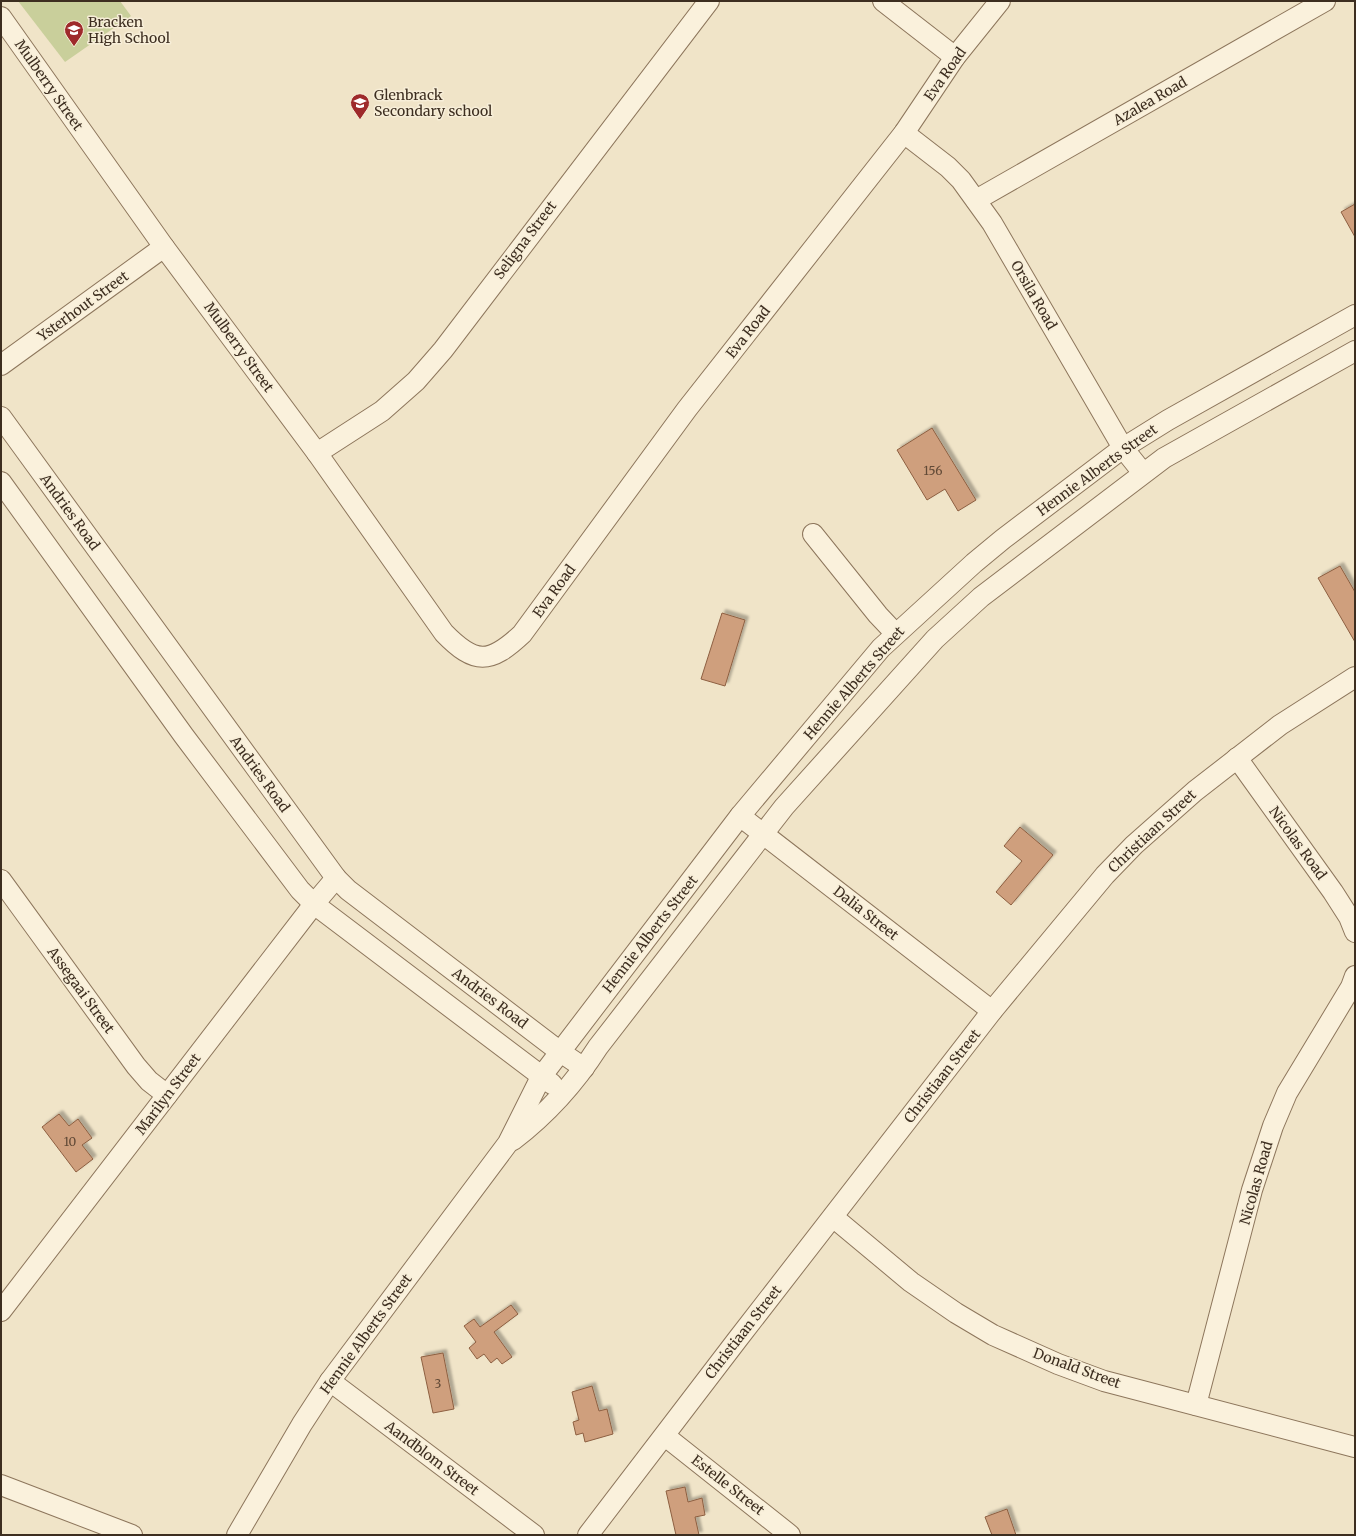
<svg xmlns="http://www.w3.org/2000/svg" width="1356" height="1536" font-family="Merriweather,serif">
	<defs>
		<filter id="shadow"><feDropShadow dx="3.5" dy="-3.5" stdDeviation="1" flood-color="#0004"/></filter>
	</defs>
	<rect width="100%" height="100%" fill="#f0e4c8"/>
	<path fill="#c9cf9b" d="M18,1h102l11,15 -66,46z"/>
	<g fill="#cf9f7d" stroke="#8d5f41" filter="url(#shadow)">
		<path d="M1355,204v33l-14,-25z"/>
		<path d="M932,428l44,72 -18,11 -13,-22 -18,11 -30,-50z"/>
		<path d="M1340,566l15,26v50l-37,-64z"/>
		<path d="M722,613l23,7 -20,66 -24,-7z"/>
		<path d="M1020,827l33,28 -42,50 -15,-13 26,-31 -18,-15z"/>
		<path d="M59,1114l10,12 9,-7 14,19 -10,7 11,14 -17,13 -34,-45z"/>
		<path d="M511,1305l7,9 -24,18 18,25 -10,7 -5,-6 -6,5 -7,-9 -7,5 -8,-11 7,-6 -12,-16 10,-7 6,8z"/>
		<path d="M443,1353l11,56 -21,4 -12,-56z"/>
		<path d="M592,1386l7,25 8,-2 6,25 -28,8 -2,-9 -7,2 -3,-13 6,-2 -7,-28z"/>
		<path d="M685,1487l3,15 14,-4 3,17 -10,2 4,18h-23l-10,-44z"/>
		<path d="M1007,1509l9,26h-24l-7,-18z"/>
	</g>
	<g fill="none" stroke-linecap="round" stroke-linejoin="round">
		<defs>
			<g id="minor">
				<path d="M883,1l72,56"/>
				<path d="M1,17l163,230 153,206 127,180c31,32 46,31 78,1l165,-225 217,-276 51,-76 45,-56"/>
				<path d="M904,133l44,34 13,13 31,43 131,225 20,25"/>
				<path d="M976,200l349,-199"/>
				<path d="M1,365l163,-118"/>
				<path d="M1,417l335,461 12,12 211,161 25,17"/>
				<path d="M317,453l65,-42 34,-30 27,-31 266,-349"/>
				<path d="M1,482l183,254 116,154 14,14 238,180"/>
				<path d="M813,534l65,81 17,18"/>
				<path d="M1237,758l96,134 16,25 6,15"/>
				<path d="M740,816l252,195"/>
				<path d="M1,880l135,186 13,15 18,14"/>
				<path d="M513,1140c34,-26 62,-57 85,-93l186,-240 151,-168 46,-42 183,-139 191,-107"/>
				<path d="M833,1217l78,65 45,31 37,22 65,29 46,17 251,66"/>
				<path d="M1,1311l313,-407 22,-26"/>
				<path d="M330,1381l204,154"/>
				<path d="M1196,1405l56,-215 21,-64 14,-33 64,-106 4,-11"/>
				<path d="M665,1436l125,99"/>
				<path d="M1,1485l131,50"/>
				<path d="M237,1535l65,-111 28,-43 178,-238 33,-66 199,-261 141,-168 93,-85 29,-24 120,-91 45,-28 187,-105"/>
				<path d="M588,1535l149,-195 255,-329 113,-136 29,-30 61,-54 85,-66 75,-48"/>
			</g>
		</defs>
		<use href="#minor" stroke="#8d765c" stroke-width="22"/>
		<use href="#minor" stroke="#faf1dc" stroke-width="20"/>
	</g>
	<defs>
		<symbol id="school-pin" viewBox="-11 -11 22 30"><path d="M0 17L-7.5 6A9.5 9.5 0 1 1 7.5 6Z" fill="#9e2a2b" stroke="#f7eed8"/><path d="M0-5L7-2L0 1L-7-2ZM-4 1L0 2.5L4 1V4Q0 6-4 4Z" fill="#fff"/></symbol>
	</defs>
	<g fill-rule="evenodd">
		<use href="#school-pin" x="63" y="19" width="22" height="30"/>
		<use href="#school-pin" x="349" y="92" width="22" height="30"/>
	</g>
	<g text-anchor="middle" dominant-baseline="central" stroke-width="3" stroke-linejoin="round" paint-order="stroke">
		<g font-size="12" fill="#624a37">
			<text x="933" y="470">156</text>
			<text x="70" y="1141">10</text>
			<text x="438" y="1383">3</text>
		</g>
		<g font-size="14" fill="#3d2e20" stroke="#f7eed8" text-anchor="start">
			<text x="88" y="22">Bracken<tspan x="88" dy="16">High School</tspan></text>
			<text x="374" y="95">Glenbrack<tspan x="374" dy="16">Secondary school</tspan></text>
		</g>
		<g font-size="14" fill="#3d2e20" stroke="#f7eed8">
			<text transform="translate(945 74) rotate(-55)">Eva Road</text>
			<text transform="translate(49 85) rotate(55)">Mulberry Street</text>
			<text transform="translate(1150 101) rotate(-30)">Azalea Road</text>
			<text transform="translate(525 240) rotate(-53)">Seligna Street</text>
			<text transform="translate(1034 295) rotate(60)">Orsila Road</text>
			<text transform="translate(83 306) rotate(-36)">Ysterhout Street</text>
			<text transform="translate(748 332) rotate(-52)">Eva Road</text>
			<text transform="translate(239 347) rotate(54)">Mulberry Street</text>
			<text transform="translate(1097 470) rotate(-36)">Hennie Alberts Street</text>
			<text transform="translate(70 512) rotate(54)">Andries Road</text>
			<text transform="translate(554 591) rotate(-54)">Eva Road</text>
			<text transform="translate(854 683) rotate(-49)">Hennie Alberts Street</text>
			<text transform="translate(260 774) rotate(54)">Andries Road</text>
			<text transform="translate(1152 831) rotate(-43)">Christiaan Street</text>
			<text transform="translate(1298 843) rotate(54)">Nicolas Road</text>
			<text transform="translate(866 913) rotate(38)">Dalia Street</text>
			<text transform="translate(650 934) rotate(-52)">Hennie Alberts Street</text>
			<text transform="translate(81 990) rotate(54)">Assegaai Street</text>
			<text transform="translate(490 998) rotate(37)">Andries Road</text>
			<text transform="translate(942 1076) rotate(-52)">Christiaan Street</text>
			<text transform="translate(168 1094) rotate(-53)">Marilyn Street</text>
			<text transform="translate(1256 1183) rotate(-74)">Nicolas Road</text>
			<text transform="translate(743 1332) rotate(-52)">Christiaan Street</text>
			<text transform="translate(366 1334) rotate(-54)">Hennie Alberts Street</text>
			<text transform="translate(1077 1368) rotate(20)">Donald Street</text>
			<text transform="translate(432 1458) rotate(37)">Aandblom Street</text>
			<text transform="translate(728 1485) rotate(38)">Estelle Street</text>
		</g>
	</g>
	<rect width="1356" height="1536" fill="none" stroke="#3d2e20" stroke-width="4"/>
</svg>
